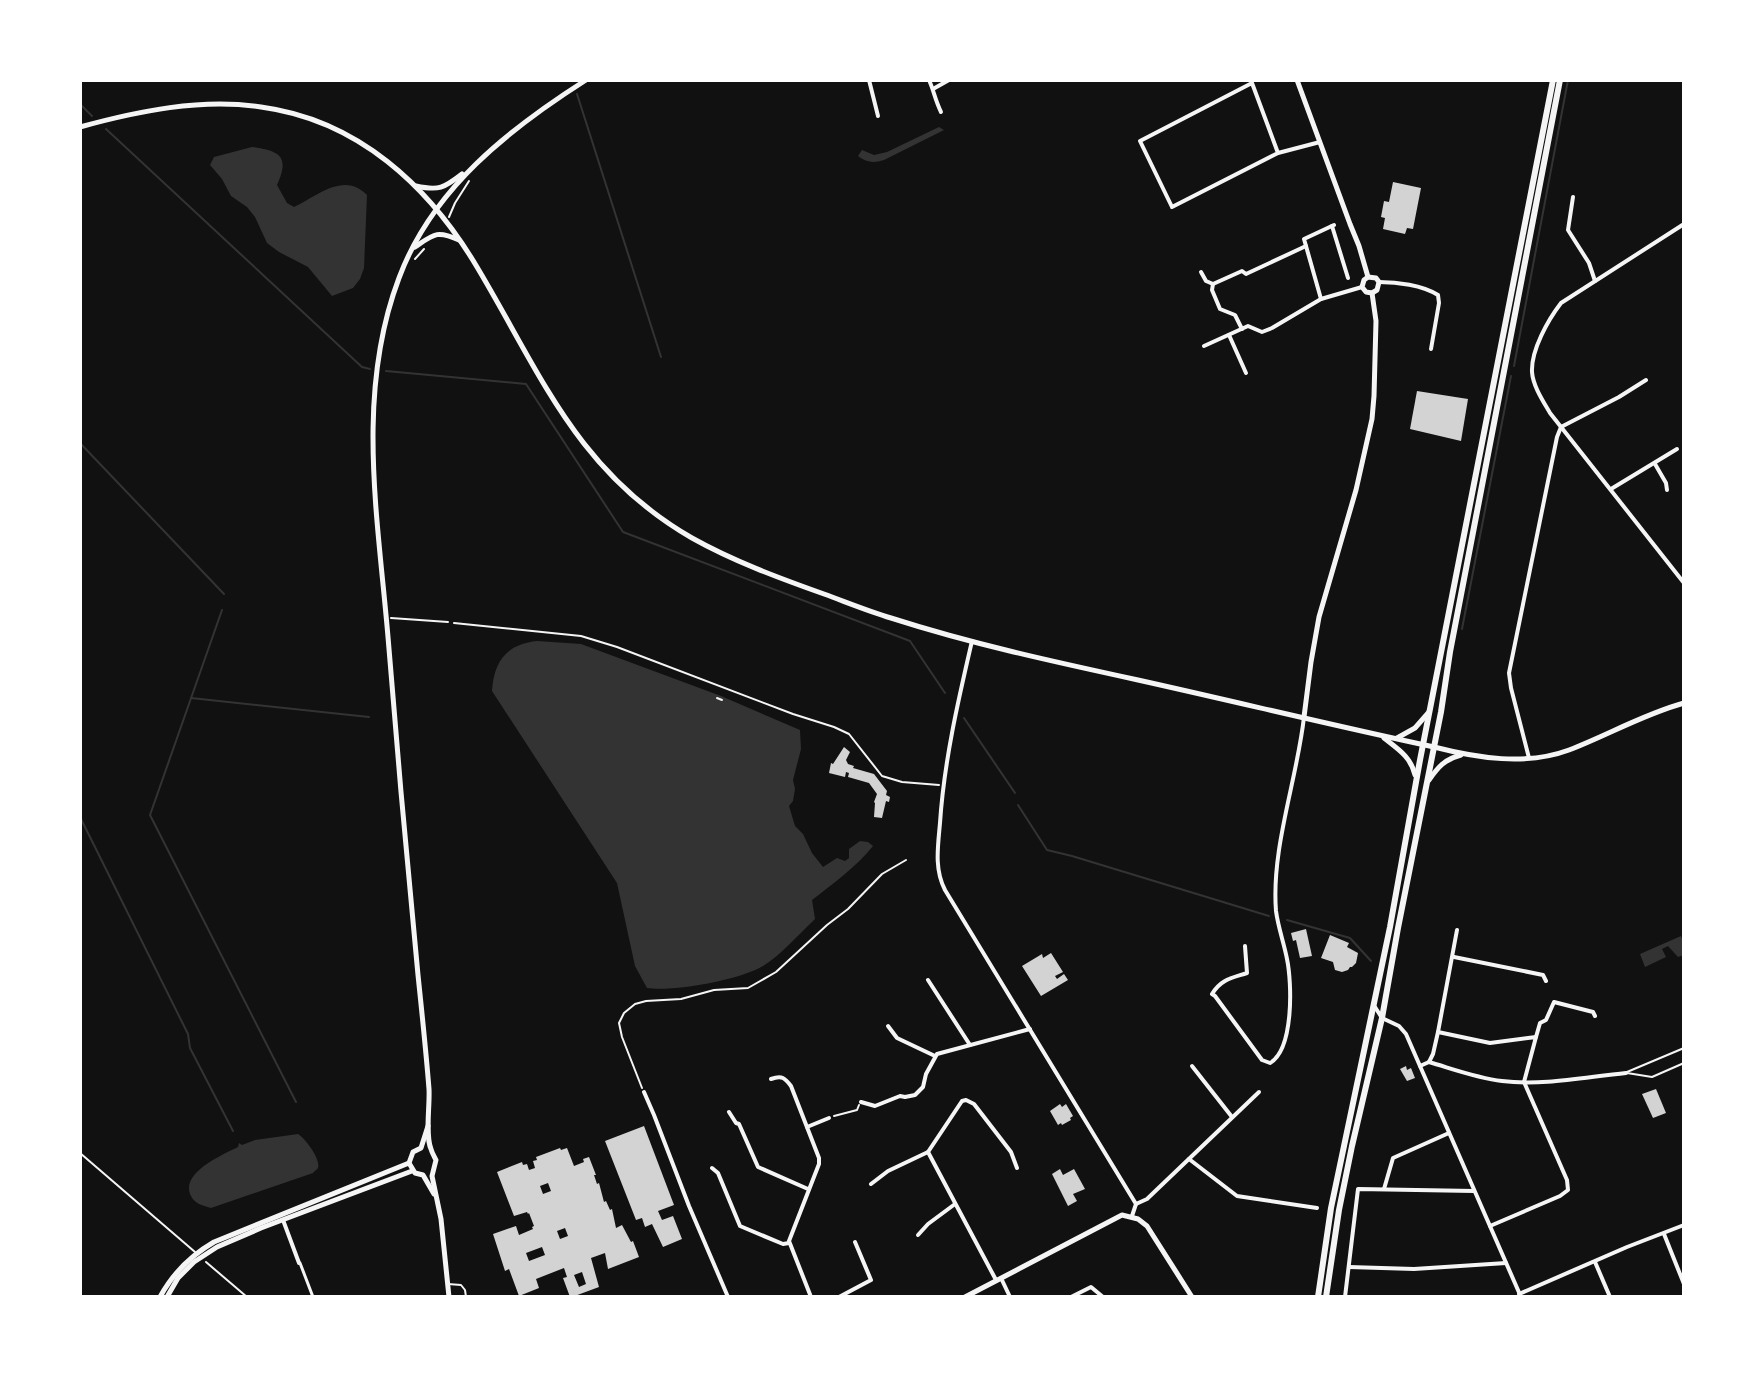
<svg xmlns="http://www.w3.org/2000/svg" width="1764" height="1377" font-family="Lora,serif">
	<rect width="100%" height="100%" fill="#111"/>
	<g fill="#333">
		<path d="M939,127l5,3 -60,30c-10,3 -17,3 -26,-4l4,-6 12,5 13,-3z"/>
		<path d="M252,147c28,4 38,9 25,38l10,18 7,4c23,-11 50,-36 73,-12l-3,73 -4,11 -7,9 -21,8 -24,-29 -29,-15 -12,-9 -12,-26 -8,-10 -16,-11 -9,-17 -12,-14 4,-8z"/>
		<path d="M537,641l44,3 140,52 79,34 1,19 -8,31 2,9 -2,12 -4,5 6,20 8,8 9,19 11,14 14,-9 8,3 4,-3v-9l11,-8 8,1 5,4c-17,21 -39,37 -61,54l3,19c-16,15 -34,36 -52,47 -23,14 -90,26 -116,22l-12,-22 -18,-83 -125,-192c2,-30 15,-47 45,-50z"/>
		<path d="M1681,936l3,7v12l-6,2 -10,-11 -6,3 4,8 -21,10 -5,-13z"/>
		<path d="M298,1134c7,4 23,25 20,34 -1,2 -4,3 -5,5l-102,35c-9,-3 -17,-4 -21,-14 -8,-22 32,-39 48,-47l1,-4 3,2 13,-5z"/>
	</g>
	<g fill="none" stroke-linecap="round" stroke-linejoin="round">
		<g stroke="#333" stroke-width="2">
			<path d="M571,80l1,1"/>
			<path d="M577,94l84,263"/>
			<path d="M80,104l12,12"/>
			<path d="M106,129l256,238 8,2"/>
			<path d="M1514,366l54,-286"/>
			<path d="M386,371l140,13 97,148 287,109 35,52"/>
			<path d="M80,443l144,151"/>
			<path d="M222,610l-72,205 146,287"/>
			<path d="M1462,629l49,-253"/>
			<path d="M191,698l178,19"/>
			<path d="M964,718l51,75"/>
			<path d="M1018,805l29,45 25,6 197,60"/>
			<path d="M80,817l108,217 2,14 43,83"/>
			<path d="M1287,920l63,18 21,23"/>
		</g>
	</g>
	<g fill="#d3d3d3" fill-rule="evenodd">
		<path d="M1393,182l28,6 -8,41 -6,-1 -2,6 -22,-5 2,-11 -4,-1 3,-16 5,1z"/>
		<path d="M1417,391l51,8 -7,42 -51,-12z"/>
		<path d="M844,747l6,5 -4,8 2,4 6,2 -1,2 21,6 13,17 -1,4 4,2 -1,5 -3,-1 -4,17 -8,-1 1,-14 -1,-1 3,-8 -8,-11 -21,-6 1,-4 -3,-1 -1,5 -16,-4 2,-10 2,1z"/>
		<path d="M1306,929l6,27 -12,2 -4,-18 -3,1 -2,-8z"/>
		<path d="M1330,935l19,8 -2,4 11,6 -2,10 -4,4h-2l-2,3 -6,2 -7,-2 -2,-8 -12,-4z"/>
		<path d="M1051,953l12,19 -8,4 2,3 7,-5 4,6 -27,16 -19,-30 20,-12 1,4z"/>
		<path d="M1406,1066l1,4 4,-2 4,10 -8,3 -7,-12z"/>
		<path d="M1656,1089l10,24 -13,5 -11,-24z"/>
		<path d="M1060,1104l2,3 4,-3 7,12 -3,2 1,2 -9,5 -1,-2 -3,2 -8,-14z"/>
		<path d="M644,1126l30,79 -16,6 4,9 11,-4 9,23 -19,8 -11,-23 -7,3 -3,-9 -6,2 -31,-79z"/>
		<path d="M560,1148l1,2 6,-2 7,18 10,-4 -1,-3 6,-2 7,18h-2l3,9 2,-1 5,19 2,-1 4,9 2,-1 4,19 6,-3 9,17 2,-1 6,16 -31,12 -3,-16 -14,5 8,29 -27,10h-2l-7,-19 4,-1 -3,-9 -28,11 3,9 -20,8 -10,-27 -4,2 -12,-37 23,-8 3,9 14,-6 -1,-2 2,-1 -5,-13 -1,1 -1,-2 -13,4 -17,-44 25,-10 1,3 4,-1 2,6 6,-2 -2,-7 4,-1 -1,-3zM548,1183l3,8 -8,3 -3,-8zM565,1228l3,8 -8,3 -3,-8zM542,1247l3,8 -16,6 -3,-8zM582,1272l4,12 -7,3 -5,-12z"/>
		<path d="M1060,1169l3,6 11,-6 11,20 -12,5 4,7 -9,5 -16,-32z"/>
	</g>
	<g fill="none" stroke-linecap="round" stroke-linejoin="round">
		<g stroke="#f5f5f5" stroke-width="2">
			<path d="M449,217l6,-14 14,-22"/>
			<path d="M415,259l9,-10"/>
			<path d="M454,623l127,13 36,11 176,67 41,13 15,7 33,42 20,6 37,3"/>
			<path d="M717,698l5,2"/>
			<path d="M642,1088l-20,-51 -3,-14 5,-10 11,-9 11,-3 35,-2 33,-9 34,-2 28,-16 51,-47 21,-16 34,-35 24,-14"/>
			<path d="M834,1116l23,-6 2,-5"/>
			<path d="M206,1262l41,35"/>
		</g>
		<g stroke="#f5f5f5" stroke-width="2">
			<path d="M391,618l57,4"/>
			<path d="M1627,1072l57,-24"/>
			<path d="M1627,1073l25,4 32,-14"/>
			<path d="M80,1153l115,99"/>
			<path d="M448,1284l13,1 4,5 1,7"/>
		</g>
		<path stroke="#f5f5f5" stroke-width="3" d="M300,1263l13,34"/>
		<g stroke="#f5f5f5" stroke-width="4">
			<path d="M869,80l9,36"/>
			<path d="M929,80c5,11 6,20 12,32"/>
			<path d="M933,89l16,-9"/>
			<path d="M1278,153l-106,54 -32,-66 112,-58 26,70 42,-11"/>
			<path d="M1573,197l-5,33 21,33 6,18"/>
			<path d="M1684,224l-123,79c-13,17 -30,47 -29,69 1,14 11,29 18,41l134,170"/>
			<path d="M1332,226l16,52"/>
			<path d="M1201,272l5,9 7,3"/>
			<path d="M1379,282c18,0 43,3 59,13l1,8 -8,46"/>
			<path d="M1321,299l-17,-60 30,-14"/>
			<path d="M1242,329l-7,-14 -15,-6 -8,-19 1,-6 29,-13 4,3 60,-28"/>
			<path d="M1229,335l17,38"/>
			<path d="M1204,346l44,-20 14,6 10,-4 49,-29 41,-12"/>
			<path d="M1655,464l11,19 1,7"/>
			<path d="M1611,489l66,-40"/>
			<path d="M972,641c-14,60 -28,121 -32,182 -2,23 -6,46 5,67l191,314 -4,12"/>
			<path d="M1529,758l-18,-70 -2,-15 48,-236 4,-10 58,-30 27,-17"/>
			<path d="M1245,946l2,27c-15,5 -26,6 -35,21l3,2 47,64 8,3c24,-14 22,-80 17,-104 -3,-16 -9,-32 -11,-48 -5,-63 21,-131 28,-194"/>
			<path d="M1454,957l89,18 3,6"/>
			<path d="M928,980l42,65"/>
			<path d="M1375,1007l7,11 17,8 7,8 115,263"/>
			<path d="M888,1026l9,12 38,18"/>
			<path d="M1438,1032l52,11 46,-6 -12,45"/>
			<path d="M1536,1037l4,-14 6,-3 8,-18 39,10 2,4"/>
			<path d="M1429,1062l4,-8 5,-22 19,-102"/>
			<path d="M1192,1066l40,51"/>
			<path d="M1420,1066l9,-4c24,7 48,16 73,19 41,5 83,-4 124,-8"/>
			<path d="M771,1079c11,-4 14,-1 20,7l28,72v6l-30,77 22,56"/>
			<path d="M644,1092l10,23 35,91 39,91"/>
			<path d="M861,1102l14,4 25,-10 5,1 10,-2 8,-8 3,-13 11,-20 93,-25"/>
			<path d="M729,1112l7,11 3,1 19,43 50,22"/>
			<path d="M807,1127l22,-9"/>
			<path d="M928,1152l68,128"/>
			<path d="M1189,1159l48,37 80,12"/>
			<path d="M712,1168l6,5 22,53 43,18 6,-1"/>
			<path d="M871,1184l17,-13 40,-19 34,-51 4,-1 8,4 37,48 6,16"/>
			<path d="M1384,1189l9,-31 56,-25"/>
			<path d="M1136,1204l11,-5 112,-107"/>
			<path d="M283,1220l16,43"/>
			<path d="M1490,1226l70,-30 8,-6 -1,-10 -43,-98"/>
			<path d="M1664,1234l20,50"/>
			<path d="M918,1235l10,-11 27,-20"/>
			<path d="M1595,1262l15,35"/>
			<path d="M1349,1267l65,2 92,-6"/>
			<path d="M1001,1278l9,19"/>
			<path d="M1519,1294l108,-47 57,-22"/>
			<path d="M839,1297l32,-17 -16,-38"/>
			<path d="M1071,1297l20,-10 12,10"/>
			<path d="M1345,1297l13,-108 116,2"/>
		</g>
		<g stroke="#f5f5f5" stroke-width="5">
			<path d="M1297,80l53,144 9,22 9,31 -4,3 -2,7 4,5 6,1 4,28 -2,75 -2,23 -16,71 -37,127 -8,45 -7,55"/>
			<path d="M416,186c23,5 28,2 46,-12"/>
			<path d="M415,247c19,-13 22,-17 44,-7"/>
			<path d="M1368,277l8,1 3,4 -2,8 -5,3"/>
			<path d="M1434,747c43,11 92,19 135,3 39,-15 75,-36 115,-47"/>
			<path d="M1429,780c9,-13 16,-21 32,-25"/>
			<path d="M428,1126l-7,22 -8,4 -4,11 6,10 8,2 11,19"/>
			<path d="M160,1297c13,-24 30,-41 54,-55l195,-79"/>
			<path d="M167,1297l11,-19 16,-16 23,-15 44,-19 151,-57"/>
			<path d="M449,1297l-8,-78 -9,-43 4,-16c-2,-4 -4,-7 -5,-11 -6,-13 -1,-44 -2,-60 -3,-38 -7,-76 -11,-114 -11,-113 -21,-225 -30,-338 -10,-119 -33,-243 11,-359 33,-89 110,-149 187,-198"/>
			<path d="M965,1297l157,-82 16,4 9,7 45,71"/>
		</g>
		<g stroke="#f5f5f5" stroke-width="5">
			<path d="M80,127c58,-16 121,-29 181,-20 97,13 168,79 216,160 64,107 100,205 215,271 41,23 87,40 132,56 22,8 44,17 67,24 81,26 164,44 247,62 99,22 197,46 296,67"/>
			<path d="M1384,738c14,11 27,19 31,37"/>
			<path d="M1397,738l18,-10 14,-16"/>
		</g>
		<g stroke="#f5f5f5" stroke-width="6">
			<path d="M1318,1297l13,-89 59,-281 30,-167 133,-680"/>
			<path d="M1326,1297l13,-87 13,-64 30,-128 16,-90 43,-216 9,-60 110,-572"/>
		</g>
	</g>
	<rect width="1764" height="1377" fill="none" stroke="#ffffff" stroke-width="164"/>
</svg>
